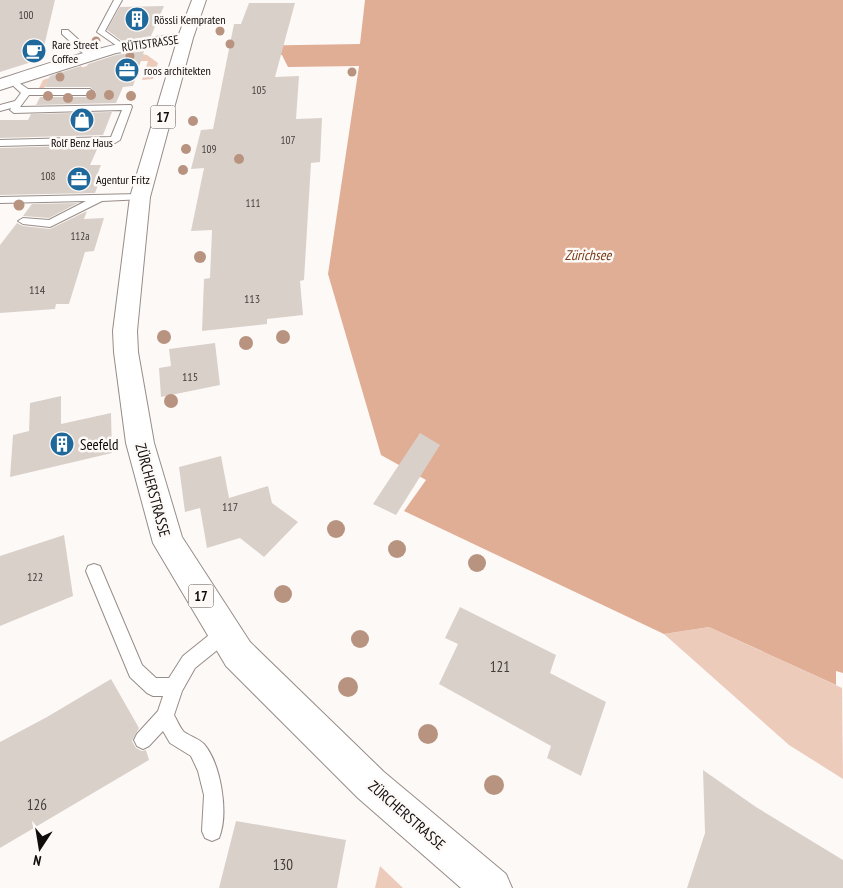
<svg xmlns="http://www.w3.org/2000/svg" width="843" height="888" font-family="'PT Sans Narrow',sans-serif">
	<rect width="100%" height="100%" fill="#fdf9f7"/>
	<g fill="#edcbbb">
		<path d="M138,53l9,2 11,8 -5,16 -11,1 6,-19 -36,1 -64,20 -4,6h-5l4,-8 75,-24z"/>
		<path d="M709,627l133,61 1,91 -54,-34 -125,-111z"/>
		<path d="M380,866l23,22h-28z"/>
	</g>
	<path fill="#e0ae95" d="M365,0h478v673l-7,-2v14l-127,-58 -45,7 -260,-123 22,-31 -45,-25 -53,-181 31,-208 -71,1 -6,-12 -49,1v-10l127,-2z"/>
	<g fill="#dad0ca">
		<path d="M0,0h55l-14,59 -41,13z"/>
		<path d="M249,3h46l-20,74 24,-1 -3,43 26,-1 -2,44 -9,1 -7,117 -4,1 3,34 -36,4v5l-65,7 2,-52 6,-1 2,-48 -21,1 13,-63 -13,1 10,-39 12,-1 21,-105h7z"/>
		<path d="M164,6l-13,30 -29,5 -15,-11 13,-23z"/>
		<path d="M144,51l-11,35 -10,1 -7,16 -80,2 4,-8h50l6,-5 -6,-5h-45l5,-11 31,-10 4,4 3,-6 28,-9z"/>
		<path d="M112,112l-9,23 -103,3v-18h28l3,-6z"/>
		<path d="M99,145l-9,20h11l-6,15h5l-5,13 -95,2v-47z"/>
		<path d="M78,203l-29,15 -26,-2 9,-12z"/>
		<path d="M87,211l-3,8 20,-1 -10,33 -9,1 -16,52h-13l-1,5 -55,4v-68l17,-22 6,3 27,3z"/>
		<path d="M215,343l5,42 -59,12 -2,-29 12,-2 -2,-17z"/>
		<path d="M61,396v28l50,-11 1,40 -102,24 3,-42 16,-4 1,-28z"/>
		<path d="M420,433l20,12 -44,70 -23,-11z"/>
		<path d="M221,456l8,42 39,-12 4,17 26,19 -34,35 -24,-19 -33,10 -7,-40 -15,4 -6,-45z"/>
		<path d="M64,535l9,61 -73,30v-70z"/>
		<path d="M460,607l96,48 -6,18 56,29 -25,74 -34,-18 4,-12 -112,-62 19,-40 -13,-6z"/>
		<path d="M111,679l28,49 -7,13 4,7 6,3 4,-1 3,10 -149,88v-106l47,-25z"/>
		<path d="M703,770l53,37 87,53v28h-156l18,-55z"/>
		<path d="M236,821l110,19 -9,48h-118z"/>
	</g>
	<g fill="none" stroke-linecap="round" stroke-linejoin="round">
		<defs>
			<g id="service">
				<path d="M114,0h8l-17,31 18,13v4h-3l-23,-16z"/>
				<path d="M62,30h6l25,23v4h-6l-25,-23z"/>
				<path d="M12,78l16,11h62l4,3 -4,3h-61l-9,12 111,-2 1,2 -12,33 -5,3 -115,3v-6l111,-3 11,-27 -108,3 -4,-3 1,-2 -11,3v-6l15,-4 6,-8 -13,-12z"/>
				<path d="M140,194l5,3 -1,2 -42,2 -52,26 -27,-3 -5,-3 5,-3 26,2 37,-19 -86,2v-6z"/>
				<path d="M94,564l6,2 42,99 14,13h13l14,-22 36,-29 6,-2 6,2 2,6 -2,6 -36,29 -13,23 -8,24c3,5 6,13 10,17 6,4 15,7 20,12 17,20 25,70 15,94l-7,3 -7,-3 -3,-7 2,-36 -6,-24 -7,-15 -21,-13 -7,-12 -14,15 -6,3 -6,-3 -3,-6 3,-6 21,-23 5,-15h-10l-6,-3 -17,-16 -44,-106 2,-5z"/>
			</g>
			<path id="primary" d="M192,0h14l-13,38 -43,159 -13,134 1,21 16,91 28,94 68,105 134,130 122,102 6,14h-51l-103,-90 -132,-132 -73,-123 -27,-100 -12,-91 -1,-21 17,-134 46,-153 -60,9 -116,37v-11c59,-19 117,-39 179,-45z"/>
		</defs>
		<use href="#service" stroke="#978d88" stroke-width="2"/>
		<use href="#primary" stroke="#978d88" stroke-width="2"/>
		<use href="#service" fill="#fff" fill-rule="evenodd"/>
		<use href="#primary" fill="#fff" fill-rule="evenodd"/>
	</g>
	<g fill="#b89480">
		<circle cx="220" cy="31" r="4.5"/>
		<circle cx="96" cy="41" r="4.5"/>
		<circle cx="230" cy="44" r="4.5"/>
		<circle cx="130" cy="56" r="4.5"/>
		<circle cx="352" cy="72" r="4.5"/>
		<circle cx="60" cy="77" r="4.5"/>
		<circle cx="91" cy="95" r="5"/>
		<circle cx="109" cy="95" r="5"/>
		<circle cx="48" cy="96" r="5"/>
		<circle cx="131" cy="96" r="5"/>
		<circle cx="68" cy="98" r="5"/>
		<circle cx="193" cy="121" r="5"/>
		<circle cx="186" cy="149" r="5"/>
		<circle cx="239" cy="159" r="5"/>
		<circle cx="183" cy="170" r="5"/>
		<circle cx="19" cy="205" r="5.5"/>
		<circle cx="200" cy="257" r="6"/>
		<circle cx="164" cy="337" r="7"/>
		<circle cx="283" cy="337" r="7"/>
		<circle cx="246" cy="343" r="7"/>
		<circle cx="171" cy="401" r="7"/>
		<circle cx="336" cy="529" r="9"/>
		<circle cx="397" cy="549" r="9"/>
		<circle cx="477" cy="563" r="9"/>
		<circle cx="283" cy="594" r="9"/>
		<circle cx="360" cy="639" r="9"/>
		<circle cx="348" cy="687" r="10"/>
		<circle cx="428" cy="734" r="10"/>
		<circle cx="494" cy="785" r="10"/>
	</g>
	<defs>
		<symbol id="building-disc" viewBox="-11 -11 22 22"><circle r="9.5" fill="#1f689b" stroke="#fdf9f7"/><path d="M-4-6H4V6H1V3H-1V6H-4ZM-2.5-4.3h1.7v1.8h-1.7ZM.8-4.3h1.7v1.8H.8ZM-2.5-1h1.7V.8h-1.7ZM.8-1h1.7V.8H.8Z" fill="#fff"/></symbol>
		<symbol id="cafe-disc" viewBox="-11 -11 22 22"><circle r="9.5" fill="#1f689b" stroke="#fdf9f7"/><path d="M-5.5-4.5H6V0H3Q3 3.5 0 3.5H-2.5Q-5.5 3.5-5.5 0ZM3-3.2v2h1.7v-2ZM-6 4.5H4V6H-6Z" fill="#fff"/></symbol>
		<symbol id="office-disc" viewBox="-11 -11 22 22"><circle r="9.5" fill="#1f689b" stroke="#fdf9f7"/><path d="M-6-3h4V-5.5h4V-3h4V5H-6ZM-1-4.5V-3h2v-1.5ZM-6 0V1H6V0Z" fill="#fff"/></symbol>
		<symbol id="shop-disc" viewBox="-11 -11 22 22"><circle r="9.5" fill="#1f689b" stroke="#fdf9f7"/><path d="M-5-2.5h2.3a2.7 3.5 0 0 1 5.4 0H5L5.5 6h-11ZM-1.5-2.5h3a1.5 2.3 0 0 0-3 0Z" fill="#fff"/></symbol>
	</defs>
	<g fill-rule="evenodd">
		<use href="#building-disc" x="123" y="5" width="28" height="28"/>
		<use href="#cafe-disc" x="20" y="37" width="28" height="28"/>
		<use href="#office-disc" x="113" y="56" width="28" height="28"/>
		<use href="#shop-disc" x="68" y="106" width="28" height="28"/>
		<use href="#office-disc" x="65" y="165" width="28" height="28"/>
		<use href="#building-disc" x="48" y="430" width="28" height="28"/>
	</g>
	<g text-anchor="middle" dominant-baseline="central" stroke-width="5" stroke-linejoin="round" paint-order="stroke">
		<g font-size="11" fill="#423d3b">
			<text x="26" y="15">100</text>
			<text x="259" y="90">105</text>
			<text x="288" y="140">107</text>
			<text x="209" y="149">109</text>
			<text x="48" y="176">108</text>
			<text x="253" y="203">111</text>
			<text x="80" y="236">112a</text>
		</g>
		<g font-size="12" fill="#100c0b" stroke="#fdf9f7" text-anchor="start">
			<text x="154" y="19">Rössli Kempraten</text>
			<text x="52" y="44">Rare Street<tspan x="52" dy="14">Coffee</tspan></text>
			<text x="144" y="70">roos architekten</text>
			<text x="82" y="142" text-anchor="middle">Rolf Benz Haus</text>
			<text x="96" y="179">Agentur Fritz</text>
		</g>
		<g font-size="12" fill="#100c0b" stroke="#fdf9f7">
			<text transform="translate(150 43) rotate(-8)">RÜTISTRASSE</text>
		</g>
		<g font-size="12" fill="#423d3b">
			<text x="37" y="289">114</text>
			<text x="252" y="298">113</text>
			<text x="190" y="376">115</text>
			<text x="230" y="506">117</text>
			<text x="35" y="576">122</text>
		</g>
		<g fill="#fdf9f7" stroke="#575352" stroke-width="1">
			<rect x="150.5" y="105.5" width="25" height="23" rx="4"/>
			<rect x="188.5" y="584.5" width="25" height="23" rx="4"/>
		</g>
		<g font-size="14" font-weight="bold" fill="#100c0b">
			<text x="163" y="117">17</text>
			<text x="201" y="596">17</text>
		</g>
		<g font-size="14" font-style="italic" fill="#773915" stroke="#fdf9f7">
			<text x="588" y="255">Zürichsee</text>
		</g>
		<g font-size="15" fill="#100c0b" stroke="#fdf9f7" text-anchor="start">
			<text x="80" y="444">Seefeld</text>
		</g>
		<g font-size="15" fill="#100c0b" stroke="#fdf9f7">
			<text transform="translate(153 490) rotate(75)">ZÜRCHERSTRASSE</text>
			<text transform="translate(407 815) rotate(41)">ZÜRCHERSTRASSE</text>
		</g>
		<g font-size="15" fill="#423d3b">
			<text x="500" y="666">121</text>
			<text x="37" y="804">126</text>
			<text x="283" y="864">130</text>
		</g>
	</g>
	<g transform="translate(40 848) rotate(192)" stroke="#fdf9f7" stroke-width="4" paint-order="stroke">
	<path d="M0-4L9 19L0 12L-9 19Z" fill="#100c0b"/>
	<text y="-8" font-size="14" font-weight="bold" text-anchor="middle" fill="#100c0b">N</text>
	</g>
</svg>
